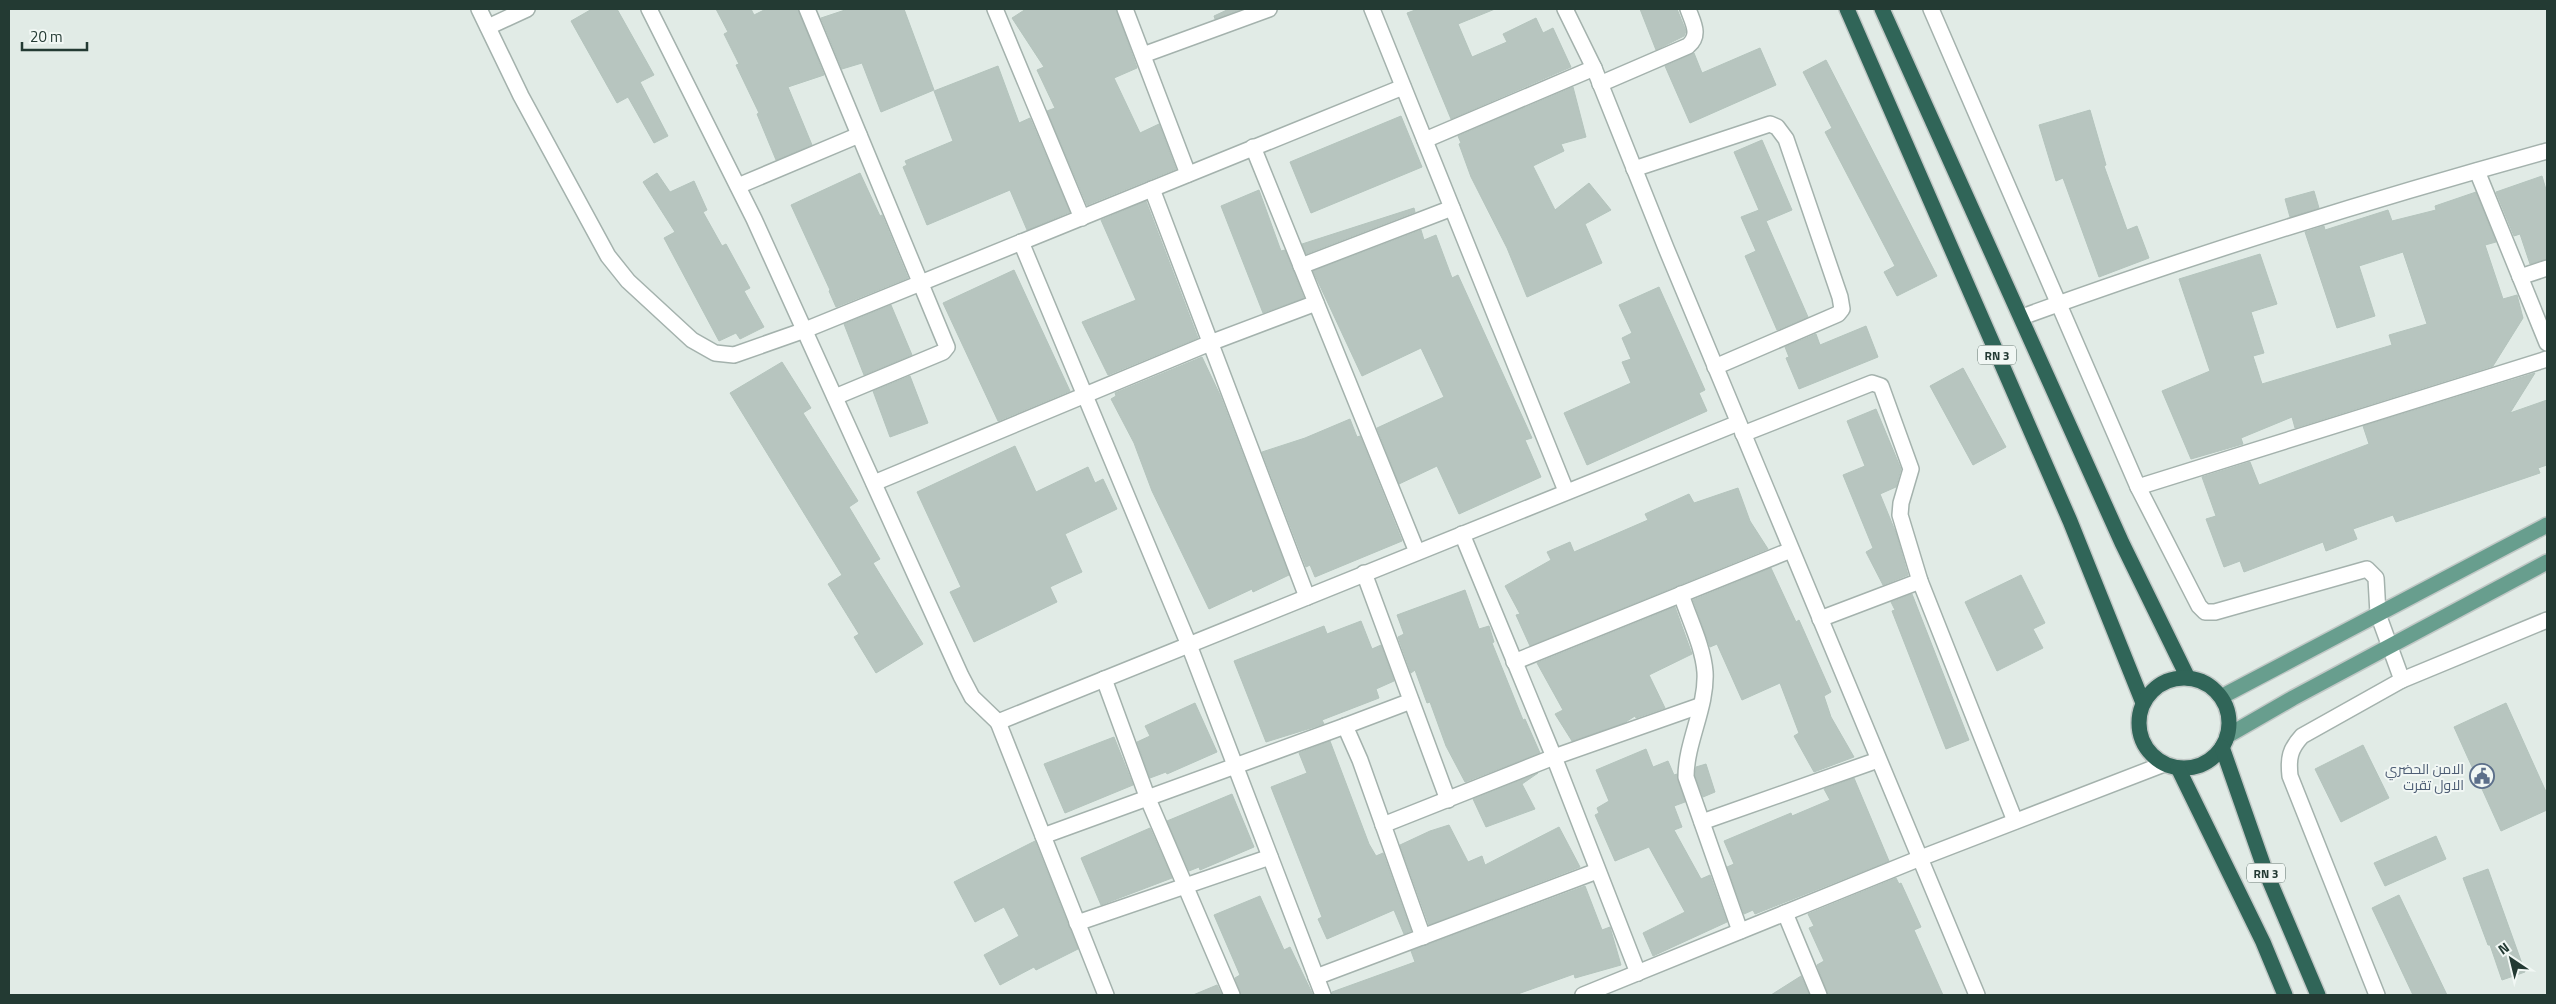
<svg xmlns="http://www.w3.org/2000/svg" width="2556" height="1004" font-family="'Titillium Web',Cairo,sans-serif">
	<rect width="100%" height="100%" fill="#e1ebe6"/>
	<g fill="#b7c5bf" stroke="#b4c4bd">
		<path d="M592,9h25l37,66 -14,7 28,54 -14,7 -26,-46 -11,6 -46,-82z"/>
		<path d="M716,9h35l3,6 12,-6h32l26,66 -36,12 24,58 -36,15 -19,-46 2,-1 -23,-48 3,-1 -15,-30 4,-2z"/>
		<path d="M848,9h56l30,81 -53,22 -19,-49 -20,6 -21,-51z"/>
		<path d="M1026,9h90l21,59 -23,10 26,55 19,-9 17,45 -89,36 -40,-94 8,-3 -18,-38 7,-3 -32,-49z"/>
		<path d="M1229,9h13l-27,10 -1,-3z"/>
		<path d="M1418,9h77l-37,15 14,33 35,-15 -4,-8 33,-16 7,15 10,-5 18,39 -120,52 -44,-106z"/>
		<path d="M1640,9h37l9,22 -2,5 -28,14z"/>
		<path d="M1760,48l16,37 -86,38 -25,-57 29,-13 8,20z"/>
		<path d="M1826,60l111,216 -40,20 -13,-24 11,-6 -70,-134 7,-4 -29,-56z"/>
		<path d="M998,66l21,57 11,-5 40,94 -43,18 -17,-40 -83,35 -24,-58 4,-2 -2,-4 48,-20 -19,-50z"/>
		<path d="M1573,87l13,50 -25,7 3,7 -31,15 22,44 34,-27 22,27 -26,14 17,39 -75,34 -20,-49 -36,-71 -12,-33 2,-1 -3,-7z"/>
		<path d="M2090,110l16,55 -2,1 23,64 10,-4 12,32 -50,19 -36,-99 -7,3 -17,-56z"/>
		<path d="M1401,116l21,51 -111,46 -21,-51z"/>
		<path d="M1762,140l30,70 -26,11 42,96 -31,13 -32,-74 11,-5 -15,-34 18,-7 -25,-58z"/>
		<path d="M657,173l13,19 24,-11 13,29 -4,2 19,34 4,-2 24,44 -6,3 20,36 -24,12 -4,-6 -17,8 -55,-103 11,-6 -32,-50z"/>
		<path d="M860,173l20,43 2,-1 26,63 -72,29 -7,-16 1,-1 -39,-85z"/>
		<path d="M2542,176l5,17v66l-17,5 -10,-30 -6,2 -18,-44z"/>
		<path d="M1259,190l22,61 4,-1 19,48 -41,15 -42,-107z"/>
		<path d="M2314,191l5,17 -29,9 -5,-18z"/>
		<path d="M2476,192l20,50 -11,3 18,54 14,-4 6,23 -30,48 -198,62 -3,-11 -51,21 2,6 -52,15 -29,-68 48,-20 -31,-92 81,-25 17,50 -26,8 13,41 -11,3 9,28 130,-39 -3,-10 38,-11 -24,-72 -44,14 16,50 -38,12 -32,-96 19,-6 1,4 63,-20 4,11 44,-11 -1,-4z"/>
		<path d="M1146,201l52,137 -90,37 -26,-53 54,-22 -35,-80z"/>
		<path d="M1414,208l1,4 -109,42 -4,-10z"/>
		<path d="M1421,230l3,10 12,-5 16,43 6,-3 74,163 -7,2 16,37 -82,37 -22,-48 -38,18 -22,-56 67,-31 -23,-49 -59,28 -49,-105z"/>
		<path d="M1014,270l56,121 -72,30 -55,-118z"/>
		<path d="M1659,287l46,103 -6,3 8,18 -120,54 -23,-52 67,-30 -9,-21 9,-3 -9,-21 10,-5 -13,-28z"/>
		<path d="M891,305l21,50 -48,20 -20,-51z"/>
		<path d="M1866,326l12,31 -79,32 -13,-31 3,-1 -4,-10 31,-13 4,11z"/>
		<path d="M1202,357l18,38 69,180 -36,17 -1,-3 -43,20 -57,-118 -18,-48 -23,-44 5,-3 -1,-3z"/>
		<path d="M782,362l29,46 -8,5 55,88 -9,6 31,52 -7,4 50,81 -47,29 -22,-36 5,-3 -31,-50 14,-9 -112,-182z"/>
		<path d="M1963,368l43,79 -33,18 -43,-79z"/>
		<path d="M2535,373l-25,40 37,-13v65l-9,3 2,5 -144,49 -3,-7 -40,14 4,10 -31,12 -3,-9 -79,30 -4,-11 -16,6 -18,-48 10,-3 -14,-39 48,-15 9,23 110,-41 -6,-18z"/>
		<path d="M910,376l18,47 -38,14 -17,-46z"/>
		<path d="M1876,409l25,60 -5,18 -16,7 16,39 12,42 -25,10 -17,-33 7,-4 -30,-73 22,-9 -18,-45z"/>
		<path d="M1350,419l7,18 3,-1 42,105 -87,36 -5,-12 -4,2 -44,-115 43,-14z"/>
		<path d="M1015,446l21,46 52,-25 7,16 8,-4 14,30 -52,25 17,38 -32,15 7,15 -83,40 -24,-50 11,-5 -44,-95z"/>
		<path d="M1738,488l12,33 18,28 -238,97 -14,-31 4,-1 -15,-28 46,-26 -4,-8 23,-10 4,10 74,-32 -3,-6 44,-20 5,9z"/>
		<path d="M1771,568l25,54 3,-2 32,72 -7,4 7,21 23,40 -40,15 -20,-36 5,-3 -19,-50 -38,17 -25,-56 -7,3 -17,-47z"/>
		<path d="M2021,575l24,48 -12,6 10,19 -46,23 -32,-69z"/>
		<path d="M1465,590l14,39 10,-3 5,16 -2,1 31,77 2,-1 15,34 -75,29 -19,-36 -16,-44 -3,1 -12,-33 -4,3 -13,-36 6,-3 -7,-19z"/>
		<path d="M1912,594l57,146 -23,9 -54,-138 3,-1 -4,-8z"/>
		<path d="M1675,607l17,47 -43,21 16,33 -29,10 -1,-2 -11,7 -52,18 -17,-27 8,-4 -26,-47z"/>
		<path d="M1361,621l11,28 9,-4 13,36 -18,8 3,9 -57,22 2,4 -58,18 -32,-81 90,-35 3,8z"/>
		<path d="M1195,703l22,49 -50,22 -1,-2 -16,6 -13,-36 13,-6 -5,-10z"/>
		<path d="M2506,703l41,91v16l-46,21 -47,-104z"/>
		<path d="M1114,737l19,48 -68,28 -21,-49z"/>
		<path d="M1330,741l39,103 7,12 7,-3 28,78 -7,3 -10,-24 -67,29 -9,-20 4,-2 -51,-130 36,-14 -8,-20z"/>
		<path d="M2363,745l26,53 -48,24 -26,-53z"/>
		<path d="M1646,749l7,18 15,-6 6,14 3,-1 8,28 -11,4 8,21 -8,3 27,49 9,-4 17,47 -74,34 -10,-23 42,-21 -36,-65 -34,14 -20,-46 4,-2 -2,-5 12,-7 -13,-31z"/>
		<path d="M1706,764l9,28 -12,5 -8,-21 1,-9z"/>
		<path d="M1538,773l-16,11 13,25 -49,18 -13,-28z"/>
		<path d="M1854,778l35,83 -134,53 -2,-4 -9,4 -17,-47 7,-3 -10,-23 67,-28 1,3 38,-16 -6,-11z"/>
		<path d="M1232,794l22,53 -54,23 -1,-3 -10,4 -22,-50z"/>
		<path d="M1449,825l19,37 14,-6 3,9 74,-38 21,40 -151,58 -29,-80 30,-14z"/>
		<path d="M1150,828l22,50 -71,27 -20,-47z"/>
		<path d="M2436,836l10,23 -61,27 -11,-23z"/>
		<path d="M1035,841l43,108 -42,21 -2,-3 -34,18 -16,-30 35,-19 -15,-29 -29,15 -21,-40z"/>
		<path d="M2488,869l37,103 -23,8 -12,-35h-2l-25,-67z"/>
		<path d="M1896,878l3,6 2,-1 20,44 -7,3 29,65h-115l-11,-30 7,-4 -15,-33 5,-2 -6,-12z"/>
		<path d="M1585,886l17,44 8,-3 11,38 -46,13 -1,-4 -59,21h-183v-3l83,-30 -4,-11z"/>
		<path d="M2399,895l48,100h-34l-41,-87z"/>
		<path d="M1260,896l24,54 6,-3 23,48h-72l-6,-17 5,-3 -26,-60z"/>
		<path d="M1801,976l8,19h-38z"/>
		<path d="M1217,985l5,10h-29z"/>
	</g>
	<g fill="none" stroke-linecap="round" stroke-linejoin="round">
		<defs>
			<g id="minor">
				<path d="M479,9l42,87 87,160 20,25 64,59 23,13 19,2 71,-25 598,-243"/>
				<path d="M649,9l105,210 207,457 11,21 26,25 740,-299"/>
				<path d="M807,9l140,338 -4,5 -108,45"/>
				<path d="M995,9l87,209"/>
				<path d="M1125,9l63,165"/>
				<path d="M1372,9l194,482"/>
				<path d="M1565,9l29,59 72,180 311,747"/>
				<path d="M1931,9l207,478 61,119 6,6h10l152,-43 9,9 2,36 24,66 -100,56c-12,13 -14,22 -12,40l87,219"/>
				<path d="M488,27l39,-18"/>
				<path d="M1143,55l126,-46"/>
				<path d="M1600,84l88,-38c13,-11 5,-23 0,-37"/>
				<path d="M1425,140l169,-72"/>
				<path d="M1253,147l164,405"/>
				<path d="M1634,169l136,-45 7,3 9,12 54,158 2,12 -4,5 -123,53"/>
				<path d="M2477,171l70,172"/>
				<path d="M738,186l121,-51"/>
				<path d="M1152,189l155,408"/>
				<path d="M1021,242l168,403 134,350"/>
				<path d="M1301,266l151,-58"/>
				<path d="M2520,277l27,-9"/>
				<path d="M2022,317c172,-63 348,-117 525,-166"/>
				<path d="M1743,434l129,-51 9,3 30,83 -10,34 -1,12 20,66 95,240"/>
				<path d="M874,483l336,-140 106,-40"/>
				<path d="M2138,487l409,-128"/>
				<path d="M1462,534l92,223 84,216"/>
				<path d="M1364,573l84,227"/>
				<path d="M1681,594c8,25 22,52 24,78 2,35 -19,70 -19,105l54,154"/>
				<path d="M1820,619l100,-38"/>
				<path d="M1514,662l277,-112"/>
				<path d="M1104,679l44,120 84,196"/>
				<path d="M2402,680l145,-60"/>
				<path d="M998,722l108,273"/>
				<path d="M1345,726l66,-25"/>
				<path d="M1702,822l176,-62"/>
				<path d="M1383,825l171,-68 145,-51"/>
				<path d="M1043,836l302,-110 15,34 63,177"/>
				<path d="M1785,913l34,82"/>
				<path d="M1077,923l193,-66"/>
				<path d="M1316,977l281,-106"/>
				<path d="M1583,995l335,-136 246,-95"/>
			</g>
			<g id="major">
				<path d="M2221,697l326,-172"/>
				<path d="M2227,736l66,-38 254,-136"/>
			</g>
			<g id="highway">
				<path d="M1847,9l223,512 73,182"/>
				<path d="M1882,9l240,534 66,135"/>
				<circle cx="2184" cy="723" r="45"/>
				<path d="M2222,747l43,123 53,125"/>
				<path d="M2178,768l85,174 22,53"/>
			</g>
		</defs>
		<use href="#minor" stroke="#a4b2ad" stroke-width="18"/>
		<use href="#major" stroke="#c1c8c6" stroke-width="18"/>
		<use href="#highway" stroke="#c1c8c6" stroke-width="18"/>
		<use href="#minor" stroke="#fff" stroke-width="15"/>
		<use href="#major" stroke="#689e8e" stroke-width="15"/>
		<use href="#highway" stroke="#306558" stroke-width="15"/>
	</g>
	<defs>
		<symbol id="civic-ring" viewBox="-11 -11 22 22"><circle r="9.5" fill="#f1f7f4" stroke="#5c6f8a" stroke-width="1.5"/><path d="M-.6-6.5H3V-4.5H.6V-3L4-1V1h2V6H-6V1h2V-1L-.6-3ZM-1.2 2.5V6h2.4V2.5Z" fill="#5c6f8a"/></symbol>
	</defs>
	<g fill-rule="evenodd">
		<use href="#civic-ring" x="2468" y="762" width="28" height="28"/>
	</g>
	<g text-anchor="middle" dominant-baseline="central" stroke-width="4" stroke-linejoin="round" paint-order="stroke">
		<g fill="#f1f7f4" stroke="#61736d" stroke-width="1">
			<rect x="1978" y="345.5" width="38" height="19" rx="4"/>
			<rect x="2247" y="863.5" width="38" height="19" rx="4"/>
		</g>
		<g font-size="12" font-weight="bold" fill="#233a33">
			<text x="1997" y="355">RN 3</text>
			<text x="2266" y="873">RN 3</text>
		</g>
		<g font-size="14" fill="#4e5e75" stroke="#f1f7f4" text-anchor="end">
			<text x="2464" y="768">الامن الحضري<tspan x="2464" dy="16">الاول تقرت</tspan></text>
		</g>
	</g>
	<rect width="2556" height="1004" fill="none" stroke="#233a33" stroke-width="20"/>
	<g transform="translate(2511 959) rotate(325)" stroke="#f1f7f4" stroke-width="4" paint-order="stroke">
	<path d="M0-4L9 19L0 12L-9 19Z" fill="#233a33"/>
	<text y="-8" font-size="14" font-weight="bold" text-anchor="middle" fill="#233a33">N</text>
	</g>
	<path d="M22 42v8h65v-8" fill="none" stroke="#233a33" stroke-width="2.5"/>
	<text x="30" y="42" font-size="15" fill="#233a33" stroke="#f1f7f4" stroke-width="4" paint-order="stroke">20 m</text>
</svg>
